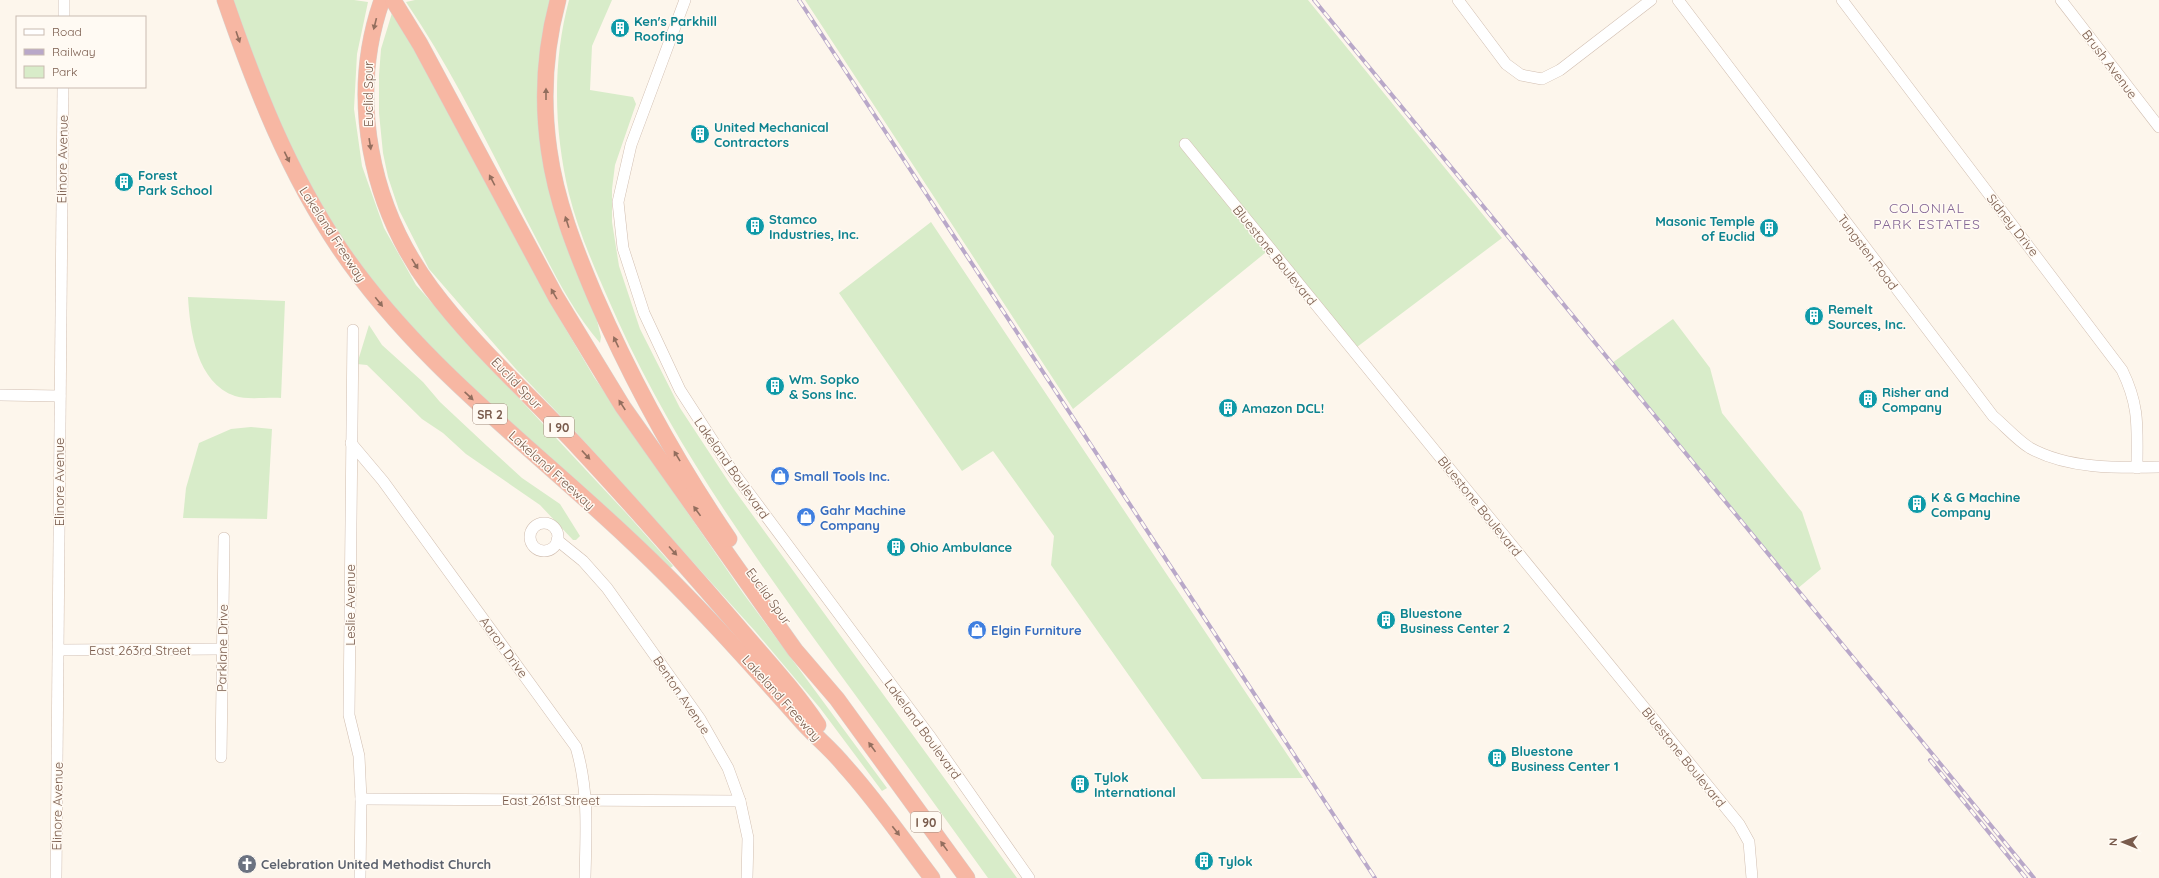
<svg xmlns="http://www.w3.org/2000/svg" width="2159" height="878" font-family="Quicksand,sans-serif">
	<rect width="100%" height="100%" fill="#fdf6ec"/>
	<g fill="#d8ecc9">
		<path d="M232,0h122l14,2 -11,52 -3,55 8,57 22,62 32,57 69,77 142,152 46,52 -4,3 -212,-194 -46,-47 -53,-64 -32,-49 -51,-99z"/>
		<path d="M415,0h135l-12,80 63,257 -1,6c-32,-37 -52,-83 -75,-126 -37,-73 -73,-147 -119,-215z"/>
		<path d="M569,0h43l-20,46 -2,44 43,7 3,7 -21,61 -3,24v33l7,44 21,63 40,79 50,76 287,394h-29c-50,-69 -100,-139 -151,-208 -81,-111 -162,-223 -219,-349 -18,-41 -38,-83 -49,-127 -15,-64 -17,-130 0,-194z"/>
		<path d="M805,0h503l194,238 -149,112 -83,-101 -197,160z"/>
		<path d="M392,13l23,35 139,261 40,68 149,216 144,195 -5,3 -62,-83 -65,-77 -182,-202 -58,-61 -86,-99 -30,-59 -11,-33 -5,-24 -4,-40v-38l2,-26z"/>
		<path d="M931,222l372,556 -101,1 -151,-214 3,-29 -61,-85 -31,20 -123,-178z"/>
		<path d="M188,297l97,4 -4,97c-13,-1 -35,2 -46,-2 -38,-13 -45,-64 -47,-99z"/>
		<path d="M1673,319l37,49 12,45 80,99 19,57 -24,20 -185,-226z"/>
		<path d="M369,325l13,20 41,37 17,20 47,44 35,32 38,26 20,32 -4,4h-3l-33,-35 -74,-51 -23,-21 -21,-14 -55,-54 -10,-1z"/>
		<path d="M251,427l21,2 -5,90 -84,-1 3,-30 13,-45 32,-14z"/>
	</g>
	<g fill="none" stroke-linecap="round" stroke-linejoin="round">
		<defs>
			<g id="minor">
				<path d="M685,0l-54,145 -13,57 5,46 21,65 36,77 51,79 198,266 100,143"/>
				<path d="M1458,0l48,64 15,11 21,4 18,-9 91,-70"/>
				<path d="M1678,0l315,416c12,10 24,24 37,32 38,21 87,20 129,19"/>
				<path d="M1842,0l280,370c18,37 15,57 15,98"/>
				<path d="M2061,0l98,127"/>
				<path d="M64,17v-17"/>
				<path d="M1185,144l554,680 10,18 3,36"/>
				<path d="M353,330l-4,385 10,41 2,43 -1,79"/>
				<path d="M0,395l60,1"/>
				<path d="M351,443l32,38 193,266c13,44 10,85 9,131"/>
				<circle cx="544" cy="537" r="14"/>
				<path d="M557,540l26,21 24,27 93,131 28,49 12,33 8,37 -1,40"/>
				<path d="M59,650l163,-1"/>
				<path d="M221,757l3,-219"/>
				<path d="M361,799l379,2"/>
				<path d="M56,878l7,-791"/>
			</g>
			<g id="highway">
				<path d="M225,0c30,87 63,172 115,249 78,115 191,197 291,292 61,57 117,120 173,183 13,14 28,26 40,41 32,35 59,75 88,113"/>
				<path d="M382,0c-34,97 -12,206 49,288 43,58 99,107 148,160 53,57 104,115 155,174 28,33 60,67 84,103"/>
				<path d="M393,0l27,44 136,253 67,110 172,243 42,49 130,179"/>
				<path d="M558,0c-13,48 -16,101 -9,150 7,51 26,99 46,146 37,85 82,167 134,243"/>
			</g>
		</defs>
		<use href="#minor" stroke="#d1beb0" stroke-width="12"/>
		<use href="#highway" stroke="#dad1cd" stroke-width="17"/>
		<use href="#minor" stroke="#fff" stroke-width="11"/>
		<use href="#highway" stroke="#f7b7a3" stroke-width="16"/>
		<defs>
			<g id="rail">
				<path d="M799,0l576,878"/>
				<path d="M1314,0l720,878"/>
				<path d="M1930,760l96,118"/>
			</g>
		</defs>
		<use href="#rail" stroke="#b9a8c9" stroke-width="4"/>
		<use href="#rail" stroke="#fffaf3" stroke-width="2.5" stroke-dasharray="8" stroke-linecap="butt"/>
	</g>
	<defs><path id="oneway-solid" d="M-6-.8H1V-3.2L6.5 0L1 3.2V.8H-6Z"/></defs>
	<g fill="#936e5e">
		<use href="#oneway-solid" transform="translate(375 24) rotate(104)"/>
		<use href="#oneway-solid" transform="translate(238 37) rotate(71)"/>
		<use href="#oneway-solid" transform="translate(546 94) rotate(-90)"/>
		<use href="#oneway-solid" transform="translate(370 144) rotate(81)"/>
		<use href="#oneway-solid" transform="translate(287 157) rotate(64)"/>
		<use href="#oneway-solid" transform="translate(492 180) rotate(-118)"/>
		<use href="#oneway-solid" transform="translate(567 222) rotate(-108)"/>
		<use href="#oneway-solid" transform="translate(415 264) rotate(58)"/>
		<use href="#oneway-solid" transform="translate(554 294) rotate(-120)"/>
		<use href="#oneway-solid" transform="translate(379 302) rotate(51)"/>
		<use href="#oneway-solid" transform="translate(616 342) rotate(-115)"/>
		<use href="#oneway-solid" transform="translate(469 396) rotate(43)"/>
		<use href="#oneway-solid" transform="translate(622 405) rotate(-123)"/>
		<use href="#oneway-solid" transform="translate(586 455) rotate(47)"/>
		<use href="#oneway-solid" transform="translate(677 456) rotate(-121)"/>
		<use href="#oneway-solid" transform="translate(697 511) rotate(-126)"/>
		<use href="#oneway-solid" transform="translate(673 551) rotate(48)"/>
		<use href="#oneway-solid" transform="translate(872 747) rotate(-126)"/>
		<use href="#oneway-solid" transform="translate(896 831) rotate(52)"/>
		<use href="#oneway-solid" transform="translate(944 846) rotate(-126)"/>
	</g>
	<defs>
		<symbol id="building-disc" viewBox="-11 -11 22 22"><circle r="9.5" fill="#0f9aa8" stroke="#fffaf3"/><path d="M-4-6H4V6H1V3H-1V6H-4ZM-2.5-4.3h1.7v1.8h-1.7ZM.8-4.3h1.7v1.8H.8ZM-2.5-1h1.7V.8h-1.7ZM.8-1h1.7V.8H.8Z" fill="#fff"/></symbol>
		<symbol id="shop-disc" viewBox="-11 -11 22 22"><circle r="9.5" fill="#3f7fe0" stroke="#fffaf3"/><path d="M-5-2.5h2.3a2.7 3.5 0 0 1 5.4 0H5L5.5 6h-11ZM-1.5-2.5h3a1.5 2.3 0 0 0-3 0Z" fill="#fff"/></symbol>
		<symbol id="church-disc" viewBox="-11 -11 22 22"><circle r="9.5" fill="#6b7280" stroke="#fffaf3"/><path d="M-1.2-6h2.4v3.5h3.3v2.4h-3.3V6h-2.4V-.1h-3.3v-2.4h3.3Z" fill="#fff"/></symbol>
	</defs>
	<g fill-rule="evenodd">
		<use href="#building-disc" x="609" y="17" width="22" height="22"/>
		<use href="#building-disc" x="689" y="123" width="22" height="22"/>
		<use href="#building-disc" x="113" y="171" width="22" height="22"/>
		<use href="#building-disc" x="744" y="215" width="22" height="22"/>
		<use href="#building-disc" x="1758" y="217" width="22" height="22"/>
		<use href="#building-disc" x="1803" y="305" width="22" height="22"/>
		<use href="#building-disc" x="764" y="375" width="22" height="22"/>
		<use href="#building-disc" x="1857" y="388" width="22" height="22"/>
		<use href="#building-disc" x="1217" y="397" width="22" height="22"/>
		<use href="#shop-disc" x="769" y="465" width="22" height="22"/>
		<use href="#building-disc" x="1906" y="493" width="22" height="22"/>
		<use href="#shop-disc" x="795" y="506" width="22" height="22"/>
		<use href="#building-disc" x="885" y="536" width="22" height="22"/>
		<use href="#building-disc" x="1375" y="609" width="22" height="22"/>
		<use href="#shop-disc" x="966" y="619" width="22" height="22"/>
		<use href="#building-disc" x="1486" y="747" width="22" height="22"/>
		<use href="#building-disc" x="1069" y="773" width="22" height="22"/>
		<use href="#building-disc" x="1193" y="850" width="22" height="22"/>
		<use href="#church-disc" x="236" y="853" width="22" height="22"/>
	</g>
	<g text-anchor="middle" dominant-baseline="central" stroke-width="3" stroke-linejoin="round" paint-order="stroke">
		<g fill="#fffaf3" stroke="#a28b7f" stroke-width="1">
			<rect x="473" y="404" width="34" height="20" rx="3"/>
			<rect x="544" y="417" width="30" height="20" rx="3"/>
			<rect x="911" y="812" width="30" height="20" rx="3"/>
		</g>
		<g font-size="12" font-weight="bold" fill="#7a5c4d">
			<text x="490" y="414">SR 2</text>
			<text x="559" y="427">I 90</text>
			<text x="926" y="822">I 90</text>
		</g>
		<g font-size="13" font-weight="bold" fill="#0d838f" stroke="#fffaf3" text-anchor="start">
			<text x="634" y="21">Ken's Parkhill<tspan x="634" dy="15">Roofing</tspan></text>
			<text x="714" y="127">United Mechanical<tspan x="714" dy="15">Contractors</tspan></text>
			<text x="138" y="175">Forest<tspan x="138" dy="15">Park School</tspan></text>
			<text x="769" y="219">Stamco<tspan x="769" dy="15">Industries, Inc.</tspan></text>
			<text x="1755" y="221" text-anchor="end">Masonic Temple<tspan x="1755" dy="15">of Euclid</tspan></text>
			<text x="1828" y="309">Remelt<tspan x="1828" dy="15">Sources, Inc.</tspan></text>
			<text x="789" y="379">Wm. Sopko<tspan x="789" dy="15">&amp; Sons Inc.</tspan></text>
			<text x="1882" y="392">Risher and<tspan x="1882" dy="15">Company</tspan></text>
			<text x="1242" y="408">Amazon DCL!</text>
			<text x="1931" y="497">K &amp; G Machine<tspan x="1931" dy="15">Company</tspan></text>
			<text x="910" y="547">Ohio Ambulance</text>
			<text x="1400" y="613">Bluestone<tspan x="1400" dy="15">Business Center 2</tspan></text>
			<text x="1511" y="751">Bluestone<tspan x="1511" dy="15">Business Center 1</tspan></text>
			<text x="1094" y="777">Tylok<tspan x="1094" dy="15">International</tspan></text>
			<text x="1218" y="861">Tylok</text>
		</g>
		<g font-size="13" fill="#7a5c4d" stroke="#fffaf3">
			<text transform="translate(2110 64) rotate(53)">Brush Avenue</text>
			<text transform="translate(368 94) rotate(-90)">Euclid Spur</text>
			<text transform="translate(62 159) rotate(-89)">Elinore Avenue</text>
			<text transform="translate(2013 225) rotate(52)">Sidney Drive</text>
			<text transform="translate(333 234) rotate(57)">Lakeland Freeway</text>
			<text transform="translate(1868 252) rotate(53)">Tungsten Road</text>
			<text transform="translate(1275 255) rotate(51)">Bluestone Boulevard</text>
			<text transform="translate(517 383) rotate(46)">Euclid Spur</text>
			<text transform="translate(732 468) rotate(55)">Lakeland Boulevard</text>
			<text transform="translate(552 470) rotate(42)">Lakeland Freeway</text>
			<text transform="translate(59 482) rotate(-90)">Elinore Avenue</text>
			<text transform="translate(1480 506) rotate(51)">Bluestone Boulevard</text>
			<text transform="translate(769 596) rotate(54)">Euclid Spur</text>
			<text transform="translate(350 605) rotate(-90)">Leslie Avenue</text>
			<text transform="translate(504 647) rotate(54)">Aaron Drive</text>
			<text transform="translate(222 648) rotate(-89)">Parklane Drive</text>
			<text x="140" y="650">East 263rd Street</text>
			<text transform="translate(682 695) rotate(56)">Benton Avenue</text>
			<text transform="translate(782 698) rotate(48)">Lakeland Freeway</text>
			<text transform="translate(923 729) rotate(54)">Lakeland Boulevard</text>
			<text transform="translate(1684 757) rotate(51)">Bluestone Boulevard</text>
			<text x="551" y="800">East 261st Street</text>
			<text transform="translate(57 806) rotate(-89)">Elinore Avenue</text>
		</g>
		<g font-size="13" font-weight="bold" fill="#366cbe" stroke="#fffaf3" text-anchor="start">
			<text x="794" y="476">Small Tools Inc.</text>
			<text x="820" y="510">Gahr Machine<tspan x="820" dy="15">Company</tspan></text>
			<text x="991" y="630">Elgin Furniture</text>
		</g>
		<g font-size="13" font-weight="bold" fill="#5b616d" stroke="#fffaf3" text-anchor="start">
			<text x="261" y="864">Celebration United Methodist Church</text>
		</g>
		<g font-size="14" letter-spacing="1" fill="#846695" stroke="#fffaf3">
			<text x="1927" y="208">COLONIAL<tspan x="1927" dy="16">PARK ESTATES</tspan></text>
		</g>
	</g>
	<rect x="16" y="16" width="130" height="72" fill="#fffaf3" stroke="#cabbb1"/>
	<rect x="24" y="29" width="20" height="6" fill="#ffffff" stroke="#cabbb1"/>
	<text x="52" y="36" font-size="12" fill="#7a5c4d">Road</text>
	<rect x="24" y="49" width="20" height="6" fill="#b9a8c9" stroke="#cabbb1"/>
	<text x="52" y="56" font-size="12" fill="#7a5c4d">Railway</text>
	<rect x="24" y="66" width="20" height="12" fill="#d8ecc9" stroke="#cabbb1"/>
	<text x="52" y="76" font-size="12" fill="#7a5c4d">Park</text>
	<g transform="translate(2123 842) rotate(271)" stroke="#fffaf3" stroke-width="3" paint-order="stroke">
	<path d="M0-3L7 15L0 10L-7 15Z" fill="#7a5c4d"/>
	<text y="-6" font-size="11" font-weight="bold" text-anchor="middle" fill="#7a5c4d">N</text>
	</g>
</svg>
